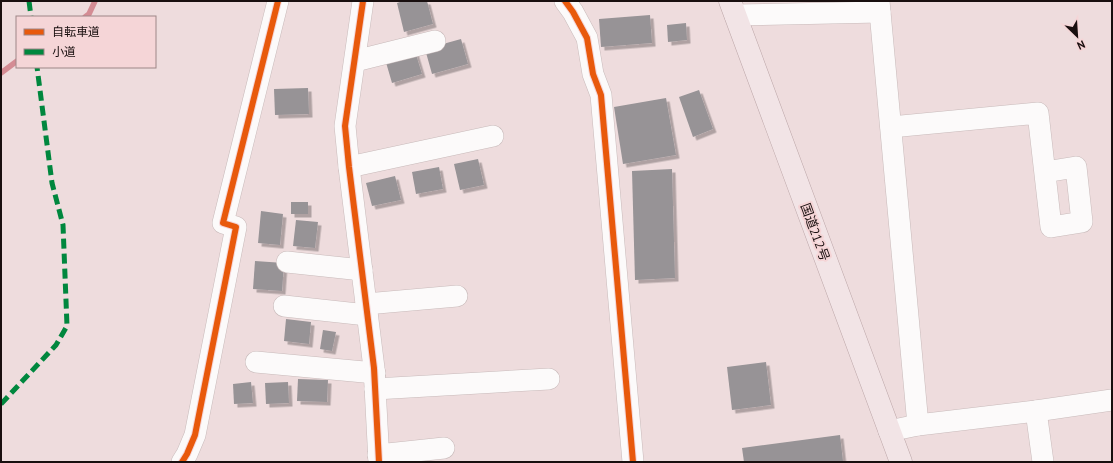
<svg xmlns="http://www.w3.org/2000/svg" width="1113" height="463" font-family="'PT Sans','Noto Sans JP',sans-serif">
	<defs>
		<filter id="shadow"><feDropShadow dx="3.5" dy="3.5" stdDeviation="0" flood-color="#0004"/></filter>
	</defs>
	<rect width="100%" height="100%" fill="#eedcdd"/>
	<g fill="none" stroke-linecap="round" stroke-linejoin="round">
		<g stroke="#d48c94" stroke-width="5.5">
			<path d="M85,17l4,-3 6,-13"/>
			<path d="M1,73l16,-12"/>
		</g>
	</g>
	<g fill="#979396" filter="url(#shadow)">
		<path d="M403,1h24l6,23 -29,8 -7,-29z"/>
		<path d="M650,15l2,28 -51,4 -2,-28z"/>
		<path d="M686,23l1,17 -19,2 -1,-17z"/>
		<path d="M461,39l7,25 -36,10 -7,-25z"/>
		<path d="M415,51l7,23 -30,9 -7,-24z"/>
		<path d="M308,88l1,26 -34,1 -1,-26z"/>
		<path d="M699,90l14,39 -20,8 -14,-40z"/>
		<path d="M666,98l10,57 -53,9 -9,-57z"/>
		<path d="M478,159l6,26 -24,5 -6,-26z"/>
		<path d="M439,167l4,22 -27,5 -4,-22z"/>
		<path d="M672,169l3,109 -40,2 -3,-109z"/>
		<path d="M395,176l6,24 -29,6 -6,-23z"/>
		<rect x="291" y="202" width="17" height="12"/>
		<path d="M261,211l22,3 -3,31 -22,-2z"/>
		<path d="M296,220l22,2 -3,26 -22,-2z"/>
		<path d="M255,261l29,2 -2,28 -29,-2z"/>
		<path d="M286,319l25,3 -2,22 -25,-3z"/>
		<path d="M323,330l13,2 -4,19 -12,-2z"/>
		<path d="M766,362l5,43 -39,5 -5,-43z"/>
		<path d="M298,379l30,1 -1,22 -30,-1z"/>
		<path d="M251,382l2,21 -19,1 -1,-20z"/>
		<path d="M288,382l1,21 -23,1 -1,-21z"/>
		<path d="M840,435l3,26 -99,1 -2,-14z"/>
	</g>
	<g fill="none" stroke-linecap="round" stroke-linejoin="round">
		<defs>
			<g id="minor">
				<path d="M363,1l-18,125 4,41 25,201 5,94"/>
				<path d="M565,1l8,11 14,26 6,36 8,21 32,367"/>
				<path d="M879,1l39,424"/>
				<path d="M735,15l145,-3"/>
				<path d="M355,61l80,-20"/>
				<path d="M891,127l147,-14 13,114 31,-5 -6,-55 -31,5"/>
				<path d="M349,167l144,-31"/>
				<path d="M287,262l75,8"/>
				<path d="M366,304l91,-8"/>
				<path d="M284,306l83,9"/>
				<path d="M256,362l119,11"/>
				<path d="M375,389l174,-10"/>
				<path d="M1036,411l7,51"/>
				<path d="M889,431l29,-6 118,-14 76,-11"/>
				<path d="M378,455l66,-7"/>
				<path d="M182,462l5,-8 8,-19 41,-208 -13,-4 55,-222"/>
			</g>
			<path id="trunk" d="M730,1l171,461"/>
		</defs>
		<use href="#minor" stroke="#c8baba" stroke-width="22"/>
		<use href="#trunk" stroke="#bca6a8" stroke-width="23"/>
		<use href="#minor" stroke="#fcfafa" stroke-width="21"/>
		<use href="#trunk" stroke="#f2e4e6" stroke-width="22"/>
		<g stroke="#00873e" stroke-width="5" stroke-dasharray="10 5" stroke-linecap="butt">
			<path d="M29,1l2,16"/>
			<path d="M1,404l55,-59 11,-19 -4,-101 -11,-42 -15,-116"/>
		</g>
		<defs>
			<g id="cycleway">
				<path d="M363,1l-18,125 4,41 25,201 5,94"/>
				<path d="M565,1l8,11 14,26 6,36 8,21 32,367"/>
				<path d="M182,462l5,-8 8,-19 41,-208 -13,-4 55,-222"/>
			</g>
		</defs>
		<use href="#cycleway" stroke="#f5d5d7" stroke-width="8"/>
		<use href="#cycleway" stroke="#e8590c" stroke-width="6"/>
	</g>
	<g text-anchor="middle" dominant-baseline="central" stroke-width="4" stroke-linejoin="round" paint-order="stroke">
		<g font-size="13" fill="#190f0f" stroke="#f5d5d7">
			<text transform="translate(815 232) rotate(70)">国道212号</text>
		</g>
	</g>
	<rect width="1113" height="463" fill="none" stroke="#190f0f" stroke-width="4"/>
	<rect x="16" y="16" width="140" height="52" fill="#f5d5d7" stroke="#9d8687"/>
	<rect x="24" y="29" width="20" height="6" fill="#e8590c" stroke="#9d8687"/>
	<text x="52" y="36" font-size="12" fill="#190f0f">自転車道</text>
	<rect x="24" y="49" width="20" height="6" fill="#00873e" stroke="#9d8687"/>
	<text x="52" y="56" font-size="12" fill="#190f0f">小道</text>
	<g transform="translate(1077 36) rotate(155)" stroke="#f5d5d7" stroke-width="3" paint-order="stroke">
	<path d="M0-3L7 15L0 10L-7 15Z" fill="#190f0f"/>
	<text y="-6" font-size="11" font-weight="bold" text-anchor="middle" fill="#190f0f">N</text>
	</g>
</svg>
